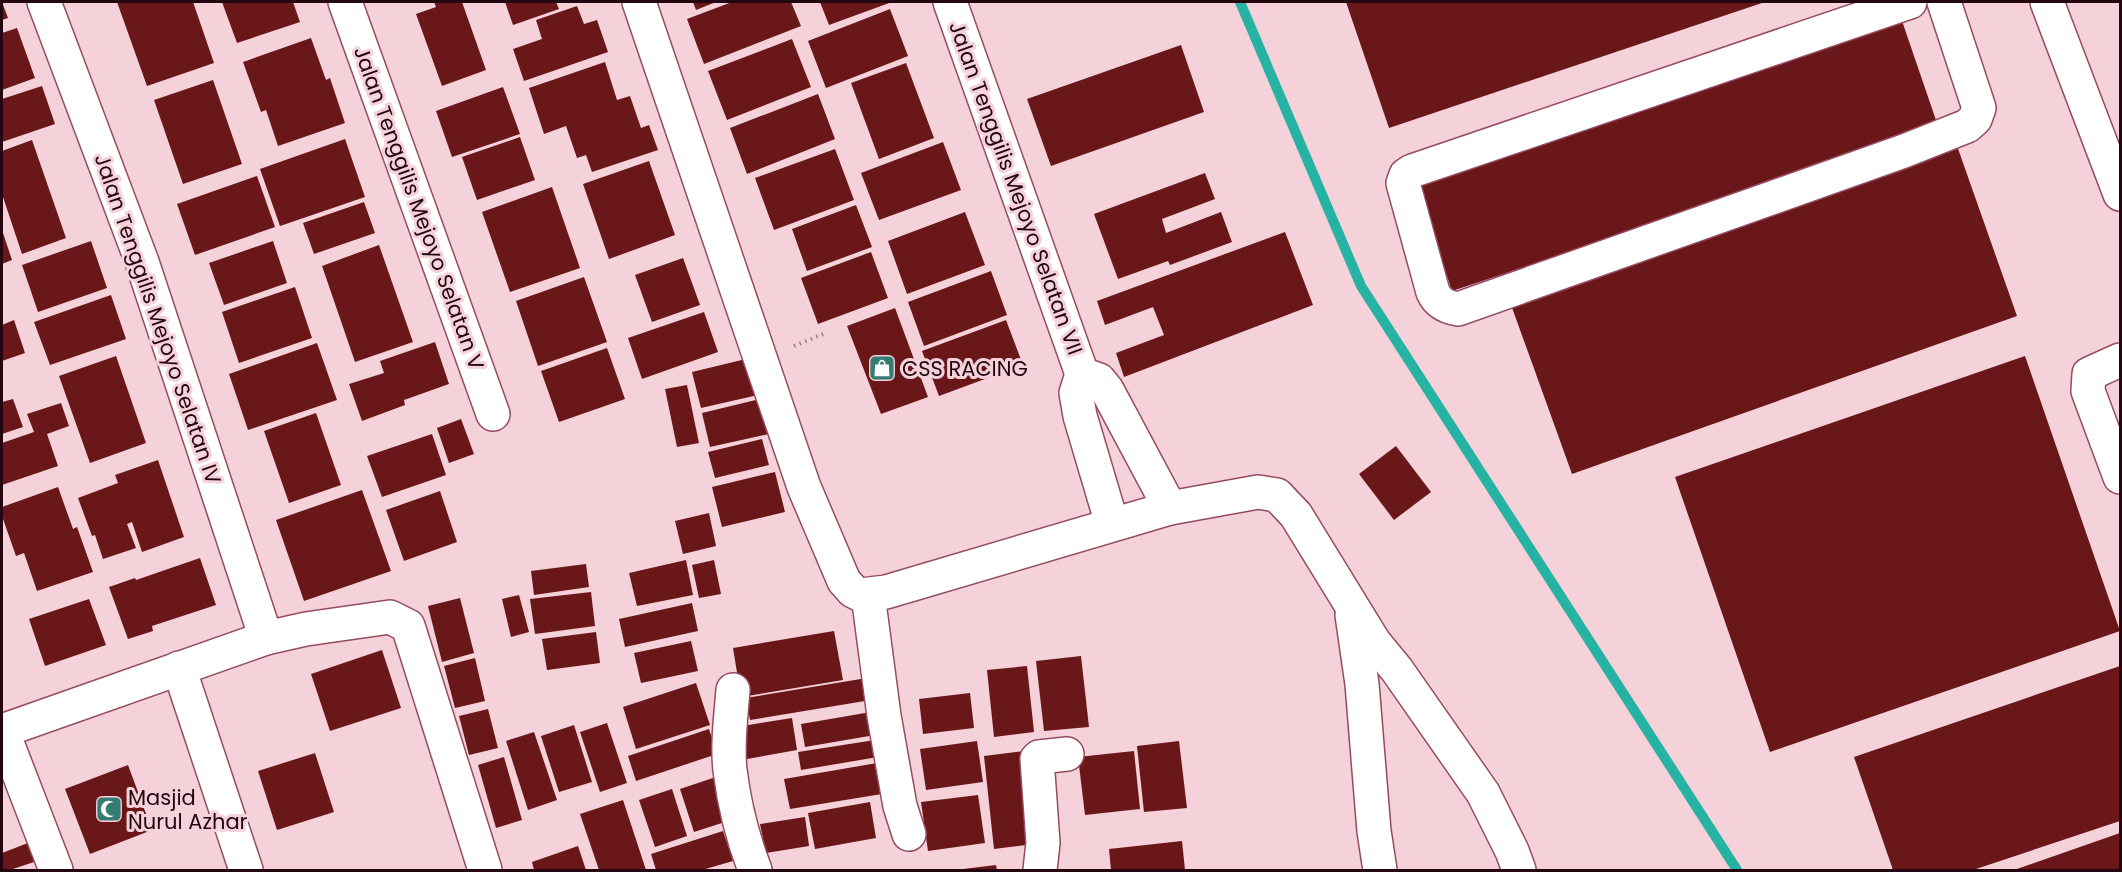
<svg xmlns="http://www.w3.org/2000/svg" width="2122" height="872" font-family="Poppins,sans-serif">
	<rect width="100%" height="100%" fill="#f5d1d9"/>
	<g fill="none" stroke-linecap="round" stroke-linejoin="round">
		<path stroke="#26b3a4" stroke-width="10" d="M1240,2l121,284 376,584"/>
	</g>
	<g fill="#6a171a">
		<path d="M2,2l6,16 -6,2z"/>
		<path d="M117,2h76l21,61 -67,23z"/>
		<path d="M222,2h71l7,20 -63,21z"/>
		<path d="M434,2h28l24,68 -44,16 -26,-72 20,-7z"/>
		<path d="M505,2h51l3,7 -46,16z"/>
		<path d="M693,2h23l-20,8z"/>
		<path d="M732,2h59l10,24 -97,38 -17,-45z"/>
		<path d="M820,2h72l-63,23z"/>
		<path d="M1346,2h419l-376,126z"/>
		<path d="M577,6l7,18 13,-4 11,32 -84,29 -11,-32 29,-10 -6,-19z"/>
		<path d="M890,9l18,47 -82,32 -18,-47z"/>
		<path d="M1900,15l39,114 -487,162 -38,-113z"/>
		<path d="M17,28l18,50 -33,12v-57z"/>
		<path d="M311,38l15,42 4,-2 15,45 -67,23 -12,-36 -5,2 -18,-50z"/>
		<path d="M792,39l19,48 -84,33 -19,-49z"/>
		<path d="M1181,45l23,67 -153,54 -24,-67z"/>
		<path d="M605,62l12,38 13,-4 11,32 8,-3 9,25 -66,22 -6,-17 -9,3 -11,-32 -22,8 -15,-46z"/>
		<path d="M906,63l28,75 -55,21 -28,-76z"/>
		<path d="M213,80l29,84 -59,20 -29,-84z"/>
		<path d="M42,86l13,38 -53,18v-43z"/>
		<path d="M503,87l17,47 -68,23 -16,-46z"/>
		<path d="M818,94l17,45 -88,35 -17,-46z"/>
		<path d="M520,137l15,43 -58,20 -15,-43z"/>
		<path d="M345,139l20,58 -85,29 -20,-57z"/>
		<path d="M32,140l34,98 -44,16 -20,-60v-43z"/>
		<path d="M943,142l18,48 -82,30 -18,-47z"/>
		<path d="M1956,143l61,173 -445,158 -62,-172z"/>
		<path d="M835,149l19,51 -80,30 -19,-52z"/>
		<path d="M649,161l26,74 -66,24 -26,-75z"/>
		<path d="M1205,173l10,26 -53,20 4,14 55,-21 11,30 -62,23 -2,-4 -50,18 -24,-65z"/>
		<path d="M257,176l18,51 -80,28 -18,-51z"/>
		<path d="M552,187l28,81 -70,24 -28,-80z"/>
		<path d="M364,202l11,31 -61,21 -11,-31z"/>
		<path d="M856,205l16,42 -65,24 -15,-42z"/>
		<path d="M965,212l20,53 -78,29 -19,-53z"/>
		<path d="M2,230l10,30 -10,4z"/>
		<path d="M1285,232l28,73 -189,72 -8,-24 48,-18 -11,-28 -48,18 -8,-24z"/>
		<path d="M91,241l16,47 -69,24 -16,-47z"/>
		<path d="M273,241l14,42 -63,22 -15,-42z"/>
		<path d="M379,245l34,97 -58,20 -33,-96z"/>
		<path d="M871,252l17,46 -70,26 -17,-46z"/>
		<path d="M683,258l17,47 -48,17 -17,-47z"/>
		<path d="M991,271l16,44 -83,31 -16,-44z"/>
		<path d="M584,277l23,65 -69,24 -22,-65z"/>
		<path d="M295,287l17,51 -73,25 -17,-51z"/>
		<path d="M111,295l15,44 -76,26 -16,-43z"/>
		<path d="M895,308l33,89 -47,17 -34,-88z"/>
		<path d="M704,312l14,40 -76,27 -14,-41z"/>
		<path d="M14,320l11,33 -23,8v-36z"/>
		<path d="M1006,320l17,45 -84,31 -17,-45z"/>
		<path d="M435,342l14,42 -45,16 1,5 -43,16 -13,-37 35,-11 -4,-12z"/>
		<path d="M317,343l20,57 -89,30 -19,-56z"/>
		<path d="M607,348l18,51 -66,23 -18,-51z"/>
		<path d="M116,356l30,87 -56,20 -31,-87z"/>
		<path d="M2025,356l95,275 -350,121 -95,-275z"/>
		<path d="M750,358l8,37 -57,13 -9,-36z"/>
		<path d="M687,385l12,58 -22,4 -12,-58z"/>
		<path d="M13,399l10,28 -21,7v-32z"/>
		<path d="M760,399l9,35 -59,13 -8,-34z"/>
		<path d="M61,403l8,23 -22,8 11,32 -56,19v-42l32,-11 -7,-18z"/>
		<path d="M316,413l25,72 -52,18 -25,-72z"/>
		<path d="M461,419l13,35 -25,9 -12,-35z"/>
		<path d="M432,434l14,41 -64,22 -15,-41z"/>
		<path d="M762,439l7,26 -54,13 -7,-26z"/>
		<path d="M1396,446l35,46 -37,28 -35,-46z"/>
		<path d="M158,460l26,77 -42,15 -10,-30 -5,2 9,24 -33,11 -8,-24 -3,1 -14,-38 40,-15 -3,-8z"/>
		<path d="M775,472l10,40 -63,15 -10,-40z"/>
		<path d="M58,487l15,42 4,-2 16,45 -56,19 -13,-38 -8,3 -14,-40v-9z"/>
		<path d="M362,490l29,81 -87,30 -28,-81z"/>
		<path d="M440,491l17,51 -53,19 -18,-51z"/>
		<path d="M709,513l7,33 -33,8 -8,-33z"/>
		<path d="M200,558l16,47 -64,21 1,5 -25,8 -19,-52 26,-9 1,2z"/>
		<path d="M686,560l7,35 -56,11 -8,-33z"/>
		<path d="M714,560l7,34 -22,4 -7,-33z"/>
		<path d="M586,564l3,23 -55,8 -3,-24z"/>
		<path d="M591,592l4,34 -60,8 -5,-35z"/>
		<path d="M519,595l10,37 -18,5 -9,-38z"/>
		<path d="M460,598l14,55 -32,9 -14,-56z"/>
		<path d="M89,599l17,46 -61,21 -16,-47z"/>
		<path d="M692,603l6,28 -73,16 -6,-28z"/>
		<path d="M834,631l9,49 -102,17 -8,-49z"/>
		<path d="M596,632l4,31 -53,7 -5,-31z"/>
		<path d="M691,641l7,30 -57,12 -7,-30z"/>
		<path d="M382,650l19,58 -71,23 -19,-57z"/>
		<path d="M1081,656l8,71 -45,4 -8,-70z"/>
		<path d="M475,658l10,43 -30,7 -11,-42z"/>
		<path d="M1027,666l7,66 -40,5 -7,-67z"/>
		<path d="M2120,666v155l-147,49h-80l-39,-113z"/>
		<path d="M867,678l4,22 -121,20 -4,-22z"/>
		<path d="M696,683l14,42 -74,24 -13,-42z"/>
		<path d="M970,693l4,35 -51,6 -4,-35z"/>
		<path d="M488,709l10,39 -29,7 -10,-39z"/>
		<path d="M871,712l4,23 -70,12 -4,-23z"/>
		<path d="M792,718l5,32 -50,9 -5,-33z"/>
		<path d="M607,723l20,60 -27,9 -20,-60z"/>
		<path d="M574,725l18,57 -33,10 -18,-56z"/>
		<path d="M709,729l8,25 -81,27 -8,-25z"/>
		<path d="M534,732l23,68 -29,10 -22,-69z"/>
		<path d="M875,740l3,17 -77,13 -3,-18z"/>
		<path d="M977,741l6,41 -57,8 -6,-41z"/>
		<path d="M1179,741l8,67 -43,4 -7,-66z"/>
		<path d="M1024,751l11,93 -41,5 -10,-93z"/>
		<path d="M1134,751l6,58 -55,6 -7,-58z"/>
		<path d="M315,753l19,59 -57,18 -19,-59z"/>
		<path d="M504,757l18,63 -26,8 -18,-63z"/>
		<path d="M883,762l5,31 -98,16 -6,-30z"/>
		<path d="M128,765l24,65 -62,24 -25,-65z"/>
		<path d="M713,778l15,43 -34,11 -14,-43z"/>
		<path d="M672,789l15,47 -32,11 -16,-47z"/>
		<path d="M978,795l7,48 -57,8 -7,-49z"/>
		<path d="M623,800l23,70h-47l-19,-56z"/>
		<path d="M870,802l6,36 -61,11 -7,-36z"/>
		<path d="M805,817l4,29 -43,7 -6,-29z"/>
		<path d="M723,831l10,30 -31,9h-46l-5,-16z"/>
		<path d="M2120,833v37h-106z"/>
		<path d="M1182,841l3,29h-74l-2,-21z"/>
		<path d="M28,843l6,19 -24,8h-8v-17z"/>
		<path d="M578,846l8,24h-52l-2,-8z"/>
		<path d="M996,865l1,5h-34v-1z"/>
	</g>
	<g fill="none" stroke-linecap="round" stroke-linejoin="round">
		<defs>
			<g id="minor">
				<path d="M44,2l98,260 124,376"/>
				<path d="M345,2l148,412"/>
				<path d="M639,2l165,485 40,94 9,10 8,4 25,-3 284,-84 88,-16 19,3 19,20 78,127 23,28 86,123 29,58 7,19"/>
				<path d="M950,2l132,372 -6,19 4,23 32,108"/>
				<path d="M1910,2l-498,169 -6,4 -3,8 30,109c5,11 13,15 25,17l446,-158 63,-25 8,-7 4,-11 -35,-106"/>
				<path d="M2047,2l73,192"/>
				<path d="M2120,360l-31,14 -1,17 32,86"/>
				<path d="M1082,374l17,6 8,10 63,118"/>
				<path d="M868,595l16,121 16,90 9,28"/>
				<path d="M1352,615l10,69 12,147 6,39"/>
				<path d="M179,668l67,202"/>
				<path d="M733,690c-2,26 -6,54 -3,80 4,33 13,69 25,100"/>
				<path d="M2,730l54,140"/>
				<path d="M2,731l264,-93 40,-9 84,-12 18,9 77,244"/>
				<path d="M1040,870l3,-27 -6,-84 2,-2 28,-3"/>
			</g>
		</defs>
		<use href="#minor" stroke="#964c60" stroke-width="36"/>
		<path stroke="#9f7e87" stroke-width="4" stroke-dasharray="1.5 4.5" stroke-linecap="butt" d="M794,346l32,-13"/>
		<use href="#minor" stroke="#fff" stroke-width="33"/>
	</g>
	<defs>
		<symbol id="shop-square" viewBox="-11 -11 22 22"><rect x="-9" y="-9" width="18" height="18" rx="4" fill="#357c73" stroke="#f5d1d9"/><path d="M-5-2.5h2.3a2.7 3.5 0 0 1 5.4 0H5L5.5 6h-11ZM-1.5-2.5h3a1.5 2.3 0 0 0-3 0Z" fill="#fff"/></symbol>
		<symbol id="mosque-square" viewBox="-11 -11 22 22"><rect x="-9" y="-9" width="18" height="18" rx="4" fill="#357c73" stroke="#f5d1d9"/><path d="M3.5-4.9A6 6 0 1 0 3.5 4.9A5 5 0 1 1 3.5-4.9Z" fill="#fff"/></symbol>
	</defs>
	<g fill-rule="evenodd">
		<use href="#shop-square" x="867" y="353" width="30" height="30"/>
		<use href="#mosque-square" x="94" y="794" width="30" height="30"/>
	</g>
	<g text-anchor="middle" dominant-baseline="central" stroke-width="6" stroke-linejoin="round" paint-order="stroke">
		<g font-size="21" fill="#23060f" stroke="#f5d1d9">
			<text transform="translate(1016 188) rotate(70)">Jalan Tenggilis Mejoyo Selatan VII</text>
			<text transform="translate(419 208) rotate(70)">Jalan Tenggilis Mejoyo Selatan V</text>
			<text transform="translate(158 319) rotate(71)">Jalan Tenggilis Mejoyo Selatan IV</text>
		</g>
		<g font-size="21" fill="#23060f" stroke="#f5d1d9" text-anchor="start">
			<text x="902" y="368">CSS RACING</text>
			<text x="128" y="797">Masjid<tspan x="128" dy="24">Nurul Azhar</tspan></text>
		</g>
	</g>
	<rect width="2122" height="872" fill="none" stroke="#23060f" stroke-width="6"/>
</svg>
